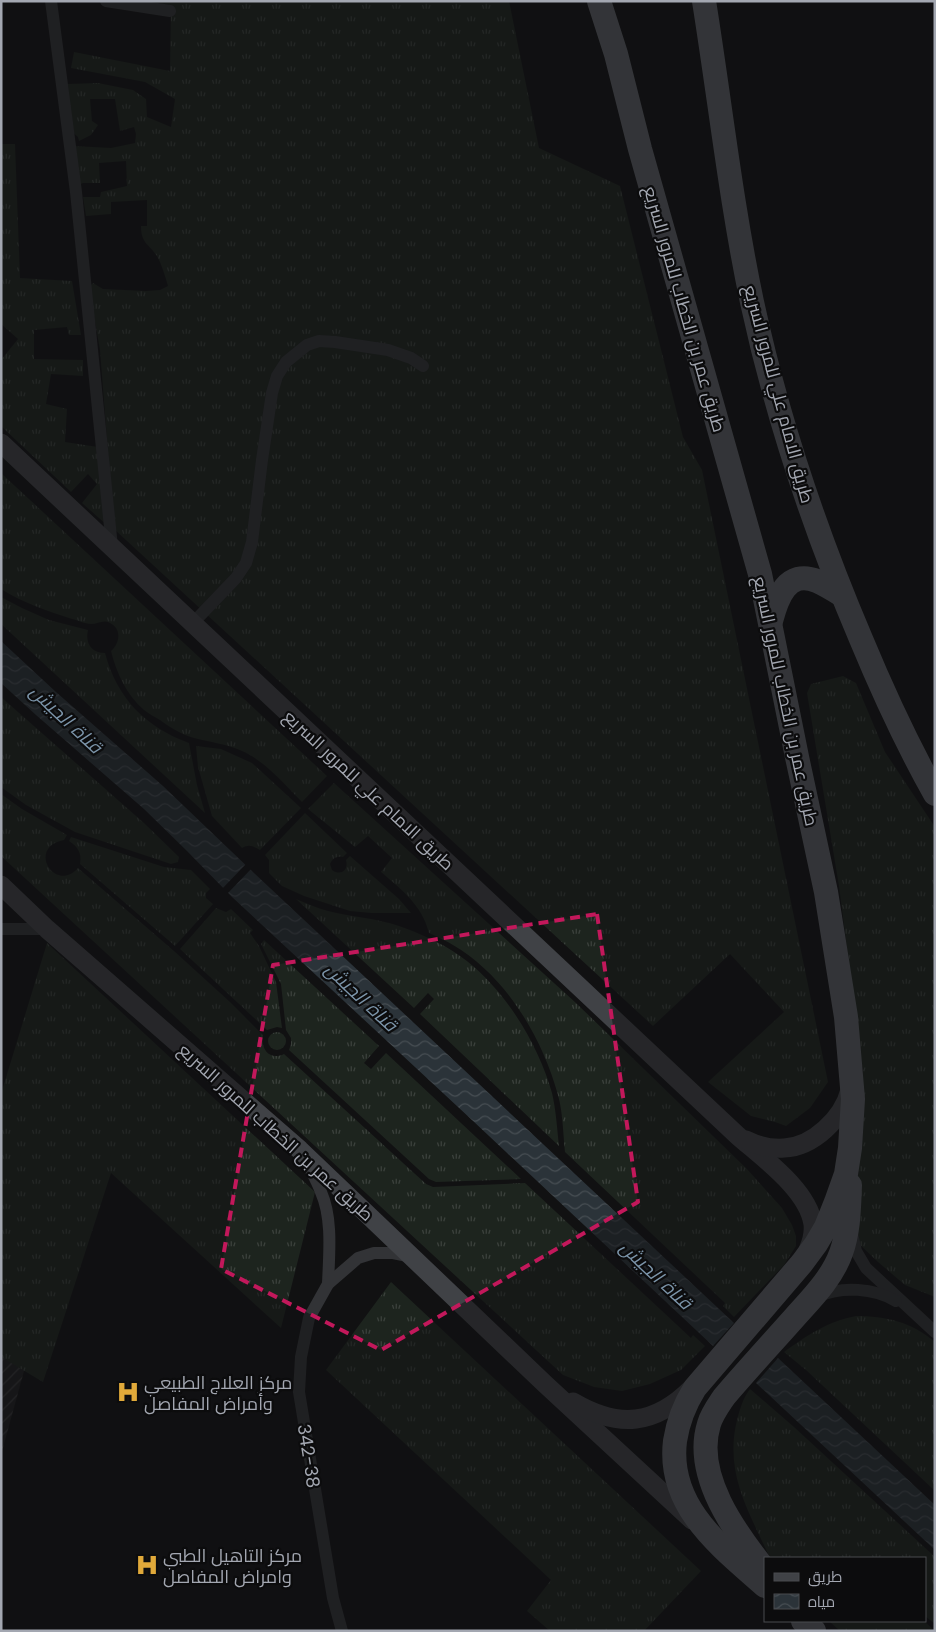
<svg xmlns="http://www.w3.org/2000/svg" width="936" height="1632" font-family="Poppins,Cairo,sans-serif">
	<defs>
		<pattern id="industrial-furrows" width="10" height="10" patternUnits="userSpaceOnUse" patternTransform="scale(1.25)"><rect width="10" height="10" fill="#1d1d1f"/><path d="M-1 1l2-2M0 10L10 0M9 11l2-2" fill="none" stroke="#3b3b3d"/></pattern>
		<pattern id="grass-tufts" width="24" height="20" patternUnits="userSpaceOnUse" patternTransform="scale(1.25)"><rect width="24" height="20" fill="#1d241e"/><path d="M3 7l-1-3M5 7V3M7 7l1-3M15 17l-1-3M17 17v-4M19 17l1-3" fill="none" stroke="#3b413c"/></pattern>
		<pattern id="water-waves" width="16" height="10" patternUnits="userSpaceOnUse" patternTransform="scale(1.25)"><rect width="16" height="10" fill="#2b3339"/><path d="M0 5q4-4 8 0t8 0" fill="none" stroke="#474e53"/></pattern>
	</defs>
	<rect width="100%" height="100%" fill="#111112"/>
	<path fill="url(#industrial-furrows)" d="M1,1311l37,9 -37,135z"/>
	<g fill="url(#grass-tufts)">
		<path d="M140,1h369l30,147 81,38 63,251 19,33 126,612 -18,26 -24,18 -11,-4 -24,-6 -43,-34 76,-70 -54,-58 -77,72 -539,-497 -14,-179 -11,-63 4,-4 10,6 43,2 14,-1 8,-4c-3,-10 -6,-21 -11,-30 -9,-13 -16,-13 -16,-30h6v-26l-36,2v12l-25,2 -3,-19h17l1,-5 26,-6 -1,-25 -27,2 1,20h-17l-7,3 -2,-40 37,2 24,-5 1,-9 -2,-7 -14,4 -5,-32h-25l2,22 6,4 -7,10 -12,6 -1,-4 -8,-7 -2,-46 30,-1 35,7 13,9 1,18 24,10 4,-28 -30,-17 -74,-14 3,-16 96,19 1,-66z"/>
		<path d="M1,144h14l5,134 52,3 9,54h-12l-2,-8 -33,3v29l49,1v16l-32,-2 -5,30 21,5 -2,33 33,5 10,79 -26,-23 15,-19 -9,-10 -17,18 -70,-66v-66l17,-21 -17,-15z"/>
		<path d="M1,473l326,303 -25,26c-17,-17 -38,-42 -60,-51 -16,-7 -32,-9 -48,-13 -13,-4 -23,-10 -34,-18 -5,-3 -11,-6 -16,-10 -17,-14 -28,-38 -33,-59 9,-8 11,-22 -1,-28 -7,-4 -12,1 -19,1 -6,0 -13,-4 -19,-5 -24,-8 -49,-16 -71,-30z"/>
		<path d="M1,597l21,11 27,12 39,10c-3,13 3,23 17,23 12,45 40,74 84,90l8,42 8,28 -204,-189z"/>
		<path d="M843,676l13,7 29,69 50,75v470l-30,-12 -27,-23 -20,-19 -3,-41 8,-73v-56l-24,-187 -32,-193 4,-9z"/>
		<path d="M1,697l143,126 35,34 -1,5 -7,2 -96,-32 -49,-27 -25,-18z"/>
		<path d="M196,746l25,3 31,14 49,45 -41,42c-7,-4 -11,-6 -18,-2l-30,-32 -14,-49z"/>
		<path d="M334,783l242,220 171,166 35,39 10,17 4,11v10l-12,19 -50,52 -11,-11 2,-3 -160,-151c-2,-19 -2,-39 -7,-57 -16,-58 -52,-119 -105,-150 -8,-5 -16,-8 -24,-12 -7,-28 -27,-43 -48,-61l11,-14 -24,-22 -13,11 -47,-38z"/>
		<path d="M1,794l21,15 45,26 -3,5c-38,7 -9,54 14,28l96,83 56,51 33,33c-3,14 7,26 21,19l142,130 7,3 92,-4 166,155 2,-3 12,11 -24,24 -31,14 -28,7 -28,-4 -31,-12 -562,-519z"/>
		<path d="M305,813l42,40 -4,4c-7,-1 -10,1 -13,7l2,6c8,6 17,1 14,-10l4,-4 49,43 12,14h-40l-21,-2 -46,-15 -22,-10 -13,-13v-13l-4,-5z"/>
		<path d="M71,837l93,30 27,3 19,19 -4,4v5l7,6 -38,42 -95,-82c2,-11 -2,-17 -11,-23z"/>
		<path d="M296,899c10,4 21,9 32,12 23,6 48,7 71,15 20,7 43,17 61,30 43,30 78,87 92,137 4,17 5,35 7,53l-139,-132 14,-15 -6,-6 -14,15z"/>
		<path d="M216,908l10,4 5,-3 22,21 -3,3 9,13 17,36 6,46 -5,-1 -10,3 -87,-81z"/>
		<path d="M264,940l115,106 -15,17 7,6 15,-16 135,126 -85,3 -7,-3 -140,-129 2,-6v-6l-5,-8 -5,-46 -20,-40z"/>
		<path d="M47,943l268,249 -34,136 -170,-155 -68,209 -42,-25v-263z"/>
		<circle cx="277" cy="1041" r="9"/>
		<path d="M391,1282l310,289 -57,60h-94l-23,-20 24,-31 -225,-210z"/>
		<path d="M856,1316c29,0 56,6 79,26v149l-129,-121 -22,-18c24,-17 42,-30 72,-36z"/>
		<path d="M750,1389l44,38 141,130v67l-10,-8v-58h-155c-21,-46 -46,-85 -33,-138 3,-11 6,-22 13,-31z"/>
		<path d="M829,1621h95l11,10h-95z"/>
	</g>
	<g fill="url(#water-waves)">
		<path d="M1,641l55,51 107,94 91,87 480,450 -21,23 -241,-226 -240,-223 -45,-46 -43,-42 -108,-94 -35,-32z"/>
		<path d="M778,1358l157,147v45l-179,-167z"/>
	</g>
	<path fill="#111112" d="M247,863l5,5 -26,27 -5,-5z"/>
	<g fill="none" stroke-linecap="round" stroke-linejoin="round">
		<g stroke="#323336" stroke-width="12">
			<path d="M51,1l25,191 36,355"/>
			<path d="M106,1l64,10"/>
			<path d="M192,624l44,-46 10,-15 6,-21 10,-82 10,-67 5,-17 9,-14 21,-17 12,-4 16,1 53,8 23,8 12,8"/>
			<path d="M1,929h46"/>
			<path d="M306,1161c5,10 11,20 15,31 12,27 8,63 7,92"/>
			<path d="M851,1230l5,21 10,17 69,64"/>
			<path d="M819,1296c23,-10 55,-8 77,5"/>
			<path d="M342,1631l-9,-33 -34,-206 2,-35 8,-39 19,-34 30,-26 16,-5h18l19,4"/>
		</g>
		<g stroke="#404246" stroke-width="19">
			<path d="M1,443l737,693c25,22 70,54 75,88 1,9 -1,17 -5,26"/>
			<path d="M1,885l46,44 253,221 245,234 147,136"/>
			<path d="M746,1140c12,6 24,9 38,8 29,-1 59,-30 66,-58"/>
			<path d="M573,1402c46,27 82,23 119,-14"/>
		</g>
		<g stroke="#5e6167" stroke-width="24">
			<path d="M599,1l17,53 24,95 120,425 37,183 29,135 20,125 7,82 -3,49 -4,26 -10,28 -10,25 -10,17 -14,19 -107,125c-10,16 -17,33 -20,53 -8,66 46,106 90,145"/>
			<path d="M704,1c16,100 27,202 48,301 25,116 63,229 109,337 22,53 46,105 74,155"/>
			<path d="M771,621c6,-23 16,-52 46,-40 9,4 17,9 25,14"/>
			<path d="M765,1570c-30,-38 -72,-95 -56,-146 3,-10 9,-18 15,-27 23,-27 47,-53 71,-80 17,-19 37,-39 46,-64 8,-22 8,-45 9,-68"/>
			<path d="M803,1621l11,10"/>
		</g>
	</g>
	<path d="M0 0H936V1632H0ZM597,914l41,288 -257,148 -160,-81 52,-304z" fill="#111112" fill-opacity=".55" fill-rule="evenodd"/>
	<path fill="none" stroke="#c2185b" stroke-width="4" stroke-dasharray="10 6" stroke-linejoin="round" d="M597,914l41,288 -257,148 -160,-81 52,-304z"/>
	<defs>
		<symbol id="hospital-bare" viewBox="-9 -9 18 18"><path d="M-5-5h3v3.5h4V-5h3V5h-3V1.5h-4V5h-3Z" fill="#e0a93a" stroke="#0c0c0d" stroke-width="2.5" paint-order="stroke"/></symbol>
	</defs>
	<g fill-rule="evenodd">
		<use href="#hospital-bare" x="112" y="1376" width="32" height="32"/>
		<use href="#hospital-bare" x="131" y="1549" width="32" height="32"/>
	</g>
	<g text-anchor="middle" dominant-baseline="central" stroke-width="4.5" stroke-linejoin="round" paint-order="stroke">
		<g font-size="18" fill="#a3a7b1" stroke="#0c0c0d">
			<text transform="translate(685 309) rotate(74)">طريق عمر بن الخطاب للمرور السريع</text>
			<text transform="translate(779 394) rotate(75)">طريق الامام علي للمرور السريع</text>
			<text transform="translate(786 701) rotate(78)">طريق عمر بن الخطاب للمرور السريع</text>
			<text transform="translate(369 790) rotate(43)">طريق الامام علي للمرور السريع</text>
			<text transform="translate(276 1132) rotate(42)">طريق عمر بن الخطاب للمرور السريع</text>
			<text transform="translate(309 1456) rotate(81)">342-38</text>
		</g>
		<g font-size="18" fill="#a3a7b1" stroke="#0c0c0d" text-anchor="start">
			<text x="144" y="1382">مركز العلاج الطبيعي<tspan x="144" dy="21">وأمراض المفاصل</tspan></text>
			<text x="163" y="1555">مركز التاهيل الطبي<tspan x="163" dy="21">وامراض المفاصل</tspan></text>
		</g>
		<g font-size="19" font-style="italic" fill="#7c95aa" stroke="#0c0c0d">
			<text transform="translate(66 719) rotate(43)">قناة الجيش</text>
			<text transform="translate(361 997) rotate(43)">قناة الجيش</text>
			<text transform="translate(656 1275) rotate(43)">قناة الجيش</text>
		</g>
	</g>
	<rect width="936" height="1632" fill="none" stroke="#a3a7b1" stroke-width="5"/>
	<rect x="764" y="1557" width="162" height="65" fill="#0c0c0d" stroke="#484a4f"/>
	<rect x="774" y="1573" width="25" height="8" fill="#404246" stroke="#484a4f"/>
	<text x="808" y="1582" font-size="15" fill="#a3a7b1">طريق</text>
	<rect x="774" y="1594" width="25" height="15" fill="url(#water-waves)" stroke="#484a4f"/>
	<text x="808" y="1607" font-size="15" fill="#a3a7b1">مياه</text>
</svg>
